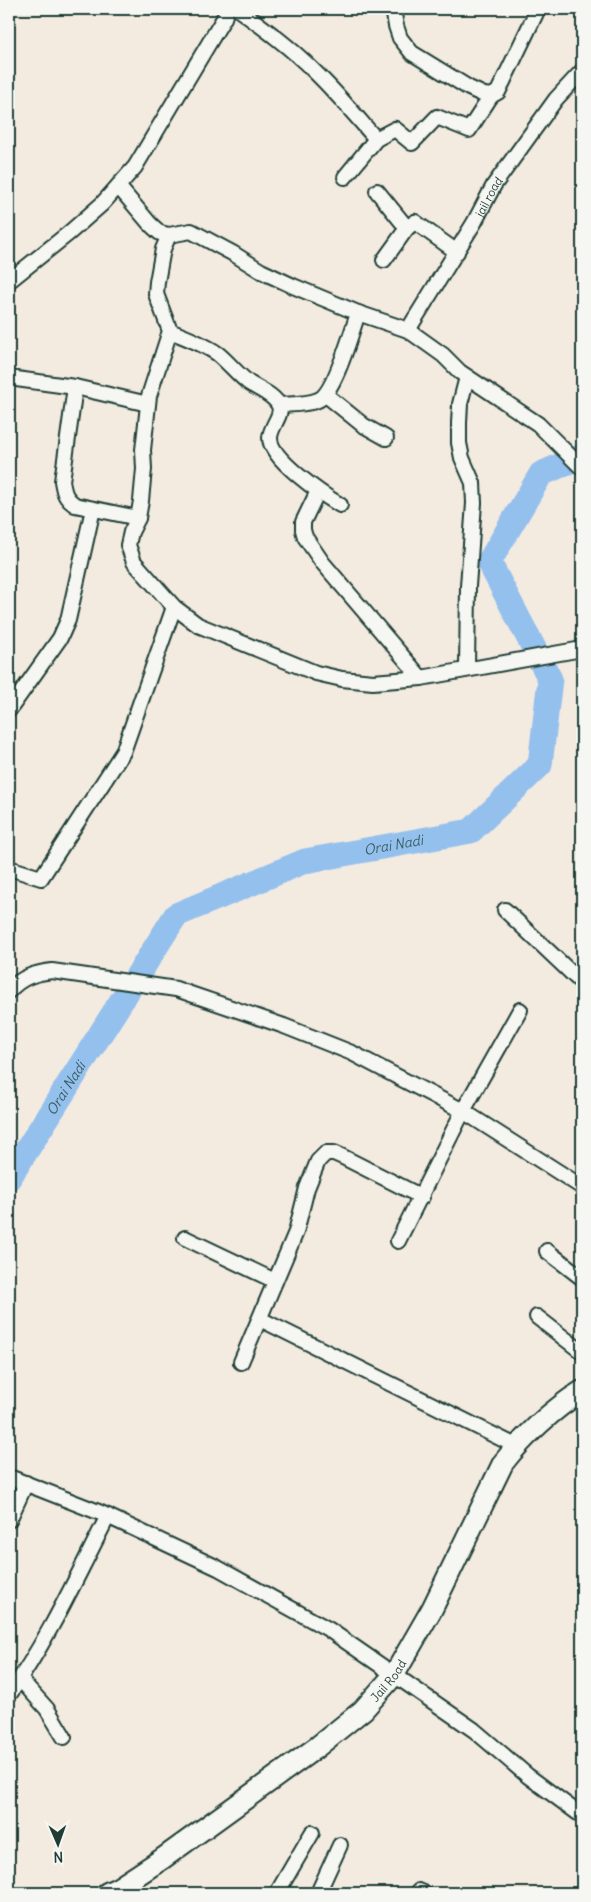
<svg xmlns="http://www.w3.org/2000/svg" width="591" height="1902" font-family="Delius,sans-serif">
	<rect width="100%" height="100%" fill="#f4ebe0"/>
	<filter id="ink" filterUnits="userSpaceOnUse"><feTurbulence type="fractalNoise" baseFrequency=".02" numOctaves="2"/><feDisplacementMap in="SourceGraphic" scale="10" xChannelSelector="R" yChannelSelector="G"/><feConvolveMatrix kernelMatrix="1 2 1 2 8 2 1 2 1" color-interpolation-filters="sRGB"/></filter>
	<g filter="url(#ink)">
		<g fill="none" stroke-linecap="round" stroke-linejoin="round">
			<path stroke="#94c0ed" stroke-width="25" id="s1" d="M9,1178l167,-263 129,-54 166,-30 69,-66 10,-86 -61,-117 52,-88 41,-18"/>
			<defs>
				<g id="street">
					<path d="M238,9c26,19 52,38 75,61 23,22 43,46 63,69"/>
					<path d="M393,9l3,17 4,12 12,15 57,35 15,7 7,1 7,-4 40,-83"/>
					<path d="M345,177l31,-38 19,-10 17,14 25,-26 32,13 22,-34"/>
					<path d="M118,186l32,38 10,9 9,2 22,-4 43,23 27,17 32,15 65,27 50,17 35,25 17,17 78,52 44,44"/>
					<path d="M377,191l30,37 8,-6 42,30"/>
					<path d="M169,235l-6,14 -6,33 -1,12 14,37 -21,65 -6,54 1,19 -3,32 -3,17 -7,14 -3,13 6,17 40,45 24,18 118,48 26,6 31,3 48,-4 161,-29"/>
					<path d="M384,260l23,-32"/>
					<path d="M9,281l60,-48 33,-29 33,-37 89,-149 3,-9"/>
					<path id="s2" d="M408,330l66,-107 20,-38 62,-86 26,-28"/>
					<path d="M170,331c17,7 34,13 48,23 11,9 20,21 31,29 9,6 26,12 30,23 4,9 -9,21 -9,32 0,21 53,57 70,67"/>
					<path d="M9,378l66,9 73,17"/>
					<path d="M75,387l-13,94c2,12 3,17 13,24l63,13"/>
					<path d="M326,395l37,30 23,13"/>
					<path d="M279,405c13,-1 27,0 39,-5 16,-6 34,-69 40,-87"/>
					<path d="M318,491l-15,31v8l2,7 17,25 99,116"/>
					<path d="M467,669l1,-83 6,-83 -1,-20 -11,-25 -3,-15v-20l1,-19 7,-27"/>
					<path d="M9,710l51,-72 8,-18 25,-111"/>
					<path d="M9,868l32,10 82,-126 51,-145"/>
					<path d="M505,910l77,73"/>
					<path d="M9,991c12,-14 26,-18 43,-20l124,18 108,37 68,27 111,58 119,76"/>
					<path d="M185,1238l90,43"/>
					<path d="M398,1241l65,-130 57,-101"/>
					<path d="M547,1251l35,27"/>
					<path d="M537,1317l45,35"/>
					<path d="M260,1319l256,127"/>
					<path d="M241,1362l55,-130 11,-44 11,-27 8,-8h8l9,4 79,40"/>
					<path d="M9,1477l92,36 117,55 110,61 146,101 54,46 54,40"/>
					<path d="M9,1520l17,-37"/>
					<path d="M20,1679l27,30 17,28"/>
					<path d="M9,1695c39,-55 68,-119 99,-179"/>
					<path d="M419,1891l5,2"/>
					<path d="M277,1893l35,-60"/>
					<path d="M318,1893l22,-48"/>
				</g>
				<g id="secondary">
					<path id="s3" d="M107,1893l11,-5 44,-29 155,-112 46,-37 31,-35 38,-66 71,-146c21,-27 50,-54 79,-72"/>
				</g>
			</defs>
			<use href="#street" stroke="#1f3d34" stroke-width="18"/>
			<use href="#secondary" stroke="#1f3d34" stroke-width="24"/>
			<use href="#street" stroke="#f6f6f2" stroke-width="14"/>
			<use href="#secondary" stroke="#f6f6f2" stroke-width="20"/>
		</g>
	</g>
	<g text-anchor="middle" dominant-baseline="central" stroke-width="4" stroke-linejoin="round" paint-order="stroke">
		<g font-size="12" fill="#1f3d34" stroke="#f6f6f2">
			<text stroke="none"><textPath href="#s2" startOffset="156">jail road</textPath></text>
			<text stroke="none"><textPath href="#s3" startOffset="354">Jail Road</textPath></text>
		</g>
		<g font-size="14" font-style="italic" fill="#3c5e62" stroke="#f6f6f2">
			<text stroke="none"><textPath href="#s1" startOffset="541">Orai Nadi</textPath></text>
			<text stroke="none"><textPath href="#s1" startOffset="106">Orai Nadi</textPath></text>
		</g>
	</g>
	<rect width="591" height="1902" fill="none" stroke="#f6f6f2" stroke-width="30"/>
	<rect x="15" y="15" width="561" height="1872" fill="none" stroke="#1f3d34" stroke-width="2" filter="url(#ink)"/>
	<g transform="translate(58 1844) rotate(178)" stroke="#f6f6f2" stroke-width="4" paint-order="stroke">
	<path d="M0-4L9 19L0 12L-9 19Z" fill="#1f3d34"/>
	<text y="-8" font-size="14" font-weight="bold" text-anchor="middle" fill="#1f3d34">N</text>
	</g>
</svg>
